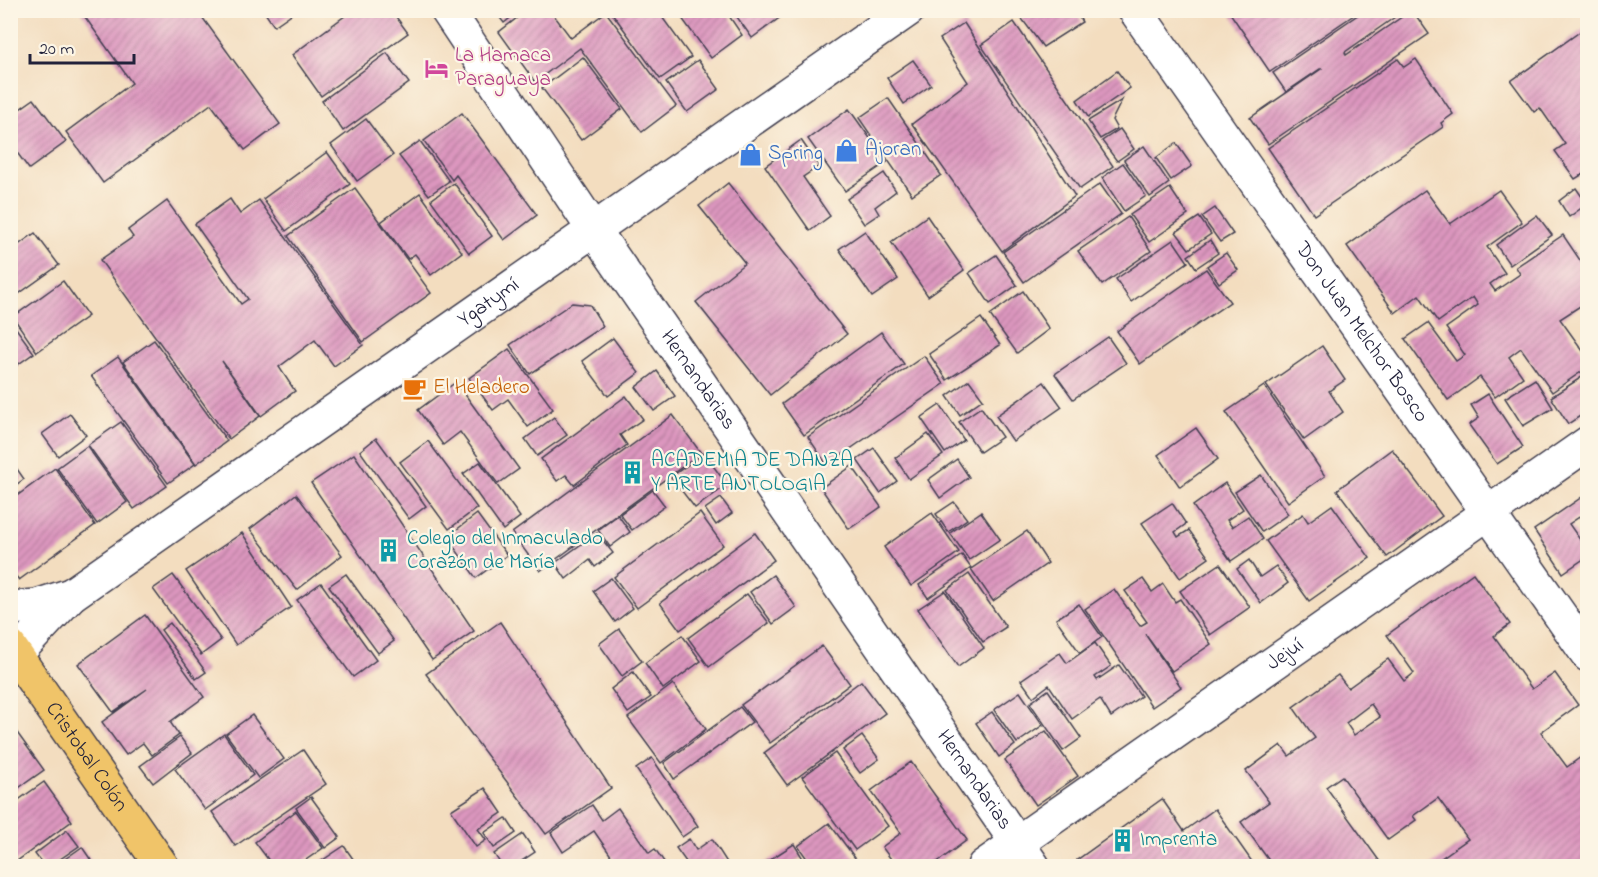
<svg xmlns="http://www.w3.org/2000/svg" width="1598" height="877" font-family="'Indie Flower',sans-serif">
	<defs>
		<pattern id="building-hatch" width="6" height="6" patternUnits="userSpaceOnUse" patternTransform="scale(1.5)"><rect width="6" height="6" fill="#dd97bf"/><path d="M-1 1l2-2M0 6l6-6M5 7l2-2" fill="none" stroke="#b37b9c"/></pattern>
	</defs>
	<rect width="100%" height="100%" fill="#fcf5e5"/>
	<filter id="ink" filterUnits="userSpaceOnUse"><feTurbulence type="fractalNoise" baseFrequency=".0167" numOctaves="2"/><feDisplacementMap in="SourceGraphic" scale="12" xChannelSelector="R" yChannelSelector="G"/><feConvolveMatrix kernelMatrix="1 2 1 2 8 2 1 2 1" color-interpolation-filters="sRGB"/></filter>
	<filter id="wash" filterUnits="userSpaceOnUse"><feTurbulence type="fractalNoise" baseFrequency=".008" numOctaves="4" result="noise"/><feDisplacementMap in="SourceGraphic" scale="24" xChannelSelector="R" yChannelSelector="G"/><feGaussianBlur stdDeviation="1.35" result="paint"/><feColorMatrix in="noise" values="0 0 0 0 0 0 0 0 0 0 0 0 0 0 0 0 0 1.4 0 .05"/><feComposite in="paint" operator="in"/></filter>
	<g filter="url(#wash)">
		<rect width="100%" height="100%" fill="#f3ddbf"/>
		<g id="blocks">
			<g fill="url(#building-hatch)" fill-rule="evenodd">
				<path d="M80,10h117l83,114 -35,26 -34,-46 -108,79 -37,-51 66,-49z"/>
				<path d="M263,10h34l-23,16z"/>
				<path d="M353,10h38l17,23 -87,63 -29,-41z"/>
				<path d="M494,10h26l-16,13z"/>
				<path d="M527,10h23l21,28 35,-26 70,94 -34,26 -62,-84 -45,34 -36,-50z"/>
				<path d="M615,10h42l34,47 -31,22 -48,-66z"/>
				<path d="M676,10h49l17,25 -31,23z"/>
				<path d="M732,10h47l3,6 -30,22z"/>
				<path d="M1027,10h48l7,12 -39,25 -24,-32z"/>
				<path d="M1228,10h133l-91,62z"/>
				<path d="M1365,10h40l-60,42 1,3 66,-45 17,24 -161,110 -18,-26 71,-49h-1l-34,23 -13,-19z"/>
				<path d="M1014,22l99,144 -33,23 -99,-144z"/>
				<path d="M964,23l111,173 -73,55 -90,-127 56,-42 -28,-43z"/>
				<path d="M1588,26v145l-13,8 -20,-28 10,-7 -25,-36 -6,4 -23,-31z"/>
				<path d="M387,53l22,30 -66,48 -21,-30z"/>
				<path d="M583,57l39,52 -41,31 -39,-52z"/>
				<path d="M1398,59l6,8 12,-8 37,55 -12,9 2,4 -129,88 -46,-67z"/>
				<path d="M698,60l21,29 -32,23 -21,-29z"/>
				<path d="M913,60l18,25 -27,19 -17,-26z"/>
				<path d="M1117,71l13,17 -42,29 -11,-17z"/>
				<path d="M888,98l53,77 -29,20 -53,-77z"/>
				<path d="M34,99l32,43 -37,27 -19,-26v-27z"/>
				<path d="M1122,100l-10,20 5,9 -17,10 -12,-18z"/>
				<path d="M849,109l38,53 -42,29 -37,-52z"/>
				<path d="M462,113l75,102 -33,25 -48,-65 -4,5 -28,-39z"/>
				<path d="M366,119l27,36 -36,26 -26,-36z"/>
				<path d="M1120,129l14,20 -17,12 -15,-20z"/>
				<path d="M801,140l18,26 -16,11 27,39 -20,15 -45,-65z"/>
				<path d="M420,141l29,40 -20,14 -30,-39z"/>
				<path d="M1176,143l16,23 -21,14 -15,-22z"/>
				<path d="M1144,146l25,37 -19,14 -26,-37z"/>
				<path d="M327,152l23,32 -64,47 -23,-32z"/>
				<path d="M1123,163l23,33 -22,15 -22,-33z"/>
				<path d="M884,173l12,18 -21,16 4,7 -15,10 -17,-25z"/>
				<path d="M454,183l38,53 -23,17 -38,-53z"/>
				<path d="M728,183l119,151 -77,61 -74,-93 49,-39 -46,-57z"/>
				<path d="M1100,184l21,30 -97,68 -21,-30z"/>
				<path d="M355,188l76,105 -68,49 -75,-106z"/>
				<path d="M1170,188l18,27 -39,27 -19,-27z"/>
				<path d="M1576,188l11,16 -18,13 -10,-16z"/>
				<path d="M1425,190l25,34 49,-34 23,32 -35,25 18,26 -15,11 5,7 25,-17 -4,-7 47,-32 25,37v29l-28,18 28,39v9l-36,25 -31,-44 -12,9 14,20 -28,20 -15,-20 -32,23 -43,-61 23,-16 28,38 9,-6 -19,-27 32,-23 -5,-8 -35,25 -19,-27 -24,18 -48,-67z"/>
				<path d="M420,193l42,59 -31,23 -16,-21 -7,5 -27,-37z"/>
				<path d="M230,199l10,15 19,-14 104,145 -29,21 -19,-26 -36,27 16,24 -34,25 -39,-55 38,55 -31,23 -129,-179 33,-23 -5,-7 39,-29 74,103 7,-5 -53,-75z"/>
				<path d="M1215,208l18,26 -13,8 -18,-25z"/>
				<path d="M1537,215l15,20 -42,30 -14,-20z"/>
				<path d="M927,216l37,54 -36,26 -37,-54z"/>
				<path d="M1128,217l23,34 -49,34 -24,-34z"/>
				<path d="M1199,217l12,17 -22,15 -13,-17z"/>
				<path d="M865,231l33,48 -26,18 -33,-48z"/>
				<path d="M35,233l24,32 -49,35v-49z"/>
				<path d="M1173,240l15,22 -57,40 -15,-23z"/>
				<path d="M1210,240l8,13 -22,15 -8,-12z"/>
				<path d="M1226,253l12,17 -19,13 -12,-17z"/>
				<path d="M996,255l21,30 -27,19 -21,-31z"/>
				<path d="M1206,269l24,33 -90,62 -23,-33z"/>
				<path d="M63,281l25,35 -51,36 -24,-35z"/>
				<path d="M1023,291l26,38 -32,24 -27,-38z"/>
				<path d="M572,303l18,2 13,21 -73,48 -20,-29z"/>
				<path d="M981,318l19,27 -53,35 -18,-26z"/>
				<path d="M10,320l24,33 -24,17z"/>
				<path d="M881,332l23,32 -100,71 -22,-31z"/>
				<path d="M1108,337l18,26 -53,36 -18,-25z"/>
				<path d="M613,338l26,35 -31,23 -26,-35z"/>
				<path d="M154,340l73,101 -31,23 -73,-102z"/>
				<path d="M1322,346l23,34 -16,11 14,21 -39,28 -38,-55z"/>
				<path d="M509,349l44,60 -25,18 -20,-28 -15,11 -24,-32z"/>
				<path d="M924,356l20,28 -117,81 -19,-28z"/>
				<path d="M118,357l77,107 -27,19 -77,-107z"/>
				<path d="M657,371l18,25 -21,15 -18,-24z"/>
				<path d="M1588,373v38l-20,13 -17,-27z"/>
				<path d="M1535,379l18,29 -30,18 -18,-28z"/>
				<path d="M969,380l14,19 -23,16 -13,-19z"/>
				<path d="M456,382l63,87 -21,15 -38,-52 -17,13 -25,-35z"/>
				<path d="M1044,382l18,25 -49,34 -17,-25z"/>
				<path d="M1264,386l61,90 -37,26 -62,-90z"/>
				<path d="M1488,394l35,53 -26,17 -28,-39 10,-7 -8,-13z"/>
				<path d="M626,396l17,23 -23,16 7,10 -53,40 -8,-10 -9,6 -16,-22z"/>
				<path d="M940,405l24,35 -19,13 -24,-35z"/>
				<path d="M981,407l21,30 -22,15 -21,-30z"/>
				<path d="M70,414l16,21 -28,21 -16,-22z"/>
				<path d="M673,415l28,38 -161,118 -28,-38z"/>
				<path d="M554,417l13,18 -30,21 -12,-17z"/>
				<path d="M121,422l46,64 -33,23 -46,-64z"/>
				<path d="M1196,428l22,31 -38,28 -22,-32z"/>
				<path d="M928,434l15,21 -34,24 -14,-21z"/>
				<path d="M376,438l50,68 -17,13 -49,-68z"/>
				<path d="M428,441l49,67 -28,21 -49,-67z"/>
				<path d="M87,446l40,56 -30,22 -40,-56z"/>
				<path d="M874,448l23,33 -17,12 -23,-33z"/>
				<path d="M1392,449l50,67 -55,41 -50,-67z"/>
				<path d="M704,453l23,32 -32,23 -24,-31z"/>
				<path d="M354,454l120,177 -42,29 -121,-177z"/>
				<path d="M10,459l14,20 -14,10z"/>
				<path d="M957,459l12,18 -29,21 -12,-18z"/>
				<path d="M480,462l40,55 -17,13 -40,-56z"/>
				<path d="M852,466l29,41 -32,22 -28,-41z"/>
				<path d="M55,468l40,57 -76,55 -9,-11v-68z"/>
				<path d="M1261,475l27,39 -26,18 -27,-40z"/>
				<path d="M1225,483l18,26 -16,11 5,7 16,-11 15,23 -32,22 -38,-55z"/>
				<path d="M653,490l12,16 -33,24 -12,-16z"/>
				<path d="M296,494l46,61 -45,35 -47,-61z"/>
				<path d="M1585,495l3,3v13l-19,13 19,27v5l-25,17 -29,-43z"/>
				<path d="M721,498l11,15 -16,12 -11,-16z"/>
				<path d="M954,502l13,17 -19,13 -12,-18z"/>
				<path d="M1172,503l14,21 -11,8 3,5 11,-7 20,28 -29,20 -38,-55z"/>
				<path d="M1332,505l38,53 -61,43 -43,-60 37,-27 5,8z"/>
				<path d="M981,512l19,27 -31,21 -19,-27z"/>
				<path d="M700,513l23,32 -86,63 -23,-31z"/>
				<path d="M932,513l27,39 -48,34 -27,-39z"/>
				<path d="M477,514l30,41 -31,23 -29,-41z"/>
				<path d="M618,515l12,17 -20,15 -12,-17z"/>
				<path d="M1027,531l21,32 -55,38 -22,-32z"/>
				<path d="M242,533l49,74 -55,38 -50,-74z"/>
				<path d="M597,533l16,20 -18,14 -5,-7 -24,19 -11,-16z"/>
				<path d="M755,533l19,27 -94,70 -20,-27z"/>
				<path d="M962,555l9,13 -43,30 -9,-13z"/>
				<path d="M1249,560l11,17 16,-11 12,17 -27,20 -24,-34z"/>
				<path d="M1220,564l30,43 -40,28 -30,-44z"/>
				<path d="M1473,573l37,51 -16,12 38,53 23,-16 23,32 -37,27 26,35 21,-15v114h-158l38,-27 -30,-41 -25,18 3,4 -28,20 -46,-64 -16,11 57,79h-110l-32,-44 28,-20 -23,-31 35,-26 8,11 26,-18 -22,-31 45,-32 10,13 40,-29 16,22 10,-8 -27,-38zM1371,704l9,13 -26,18 -8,-12z"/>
				<path d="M346,574l48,67 -16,12 -49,-67z"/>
				<path d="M969,574l37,53 -23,15 -36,-52z"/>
				<path d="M173,575l48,65 -20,15 -48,-66z"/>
				<path d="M773,575l23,32 -23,17 -23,-32z"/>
				<path d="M611,578l22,30 -18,14 -22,-31z"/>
				<path d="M1143,579l9,13 11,-8 12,18 5,-3 31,45 -39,27 -27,-37 36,53 -29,20 -67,-98 29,-20 26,37 7,-4 -22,-31z"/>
				<path d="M321,583l55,77 -23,17 -56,-77z"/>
				<path d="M945,591l39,57 -26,19 -40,-58z"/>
				<path d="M747,594l22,29 -60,44 -21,-29z"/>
				<path d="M1079,604l23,33 -22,16 -24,-34z"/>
				<path d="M145,615l59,82 -34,25 9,13 -27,20 -9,-12 -17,12 -24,-33 45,-33 -34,23 -35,-48z"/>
				<path d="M500,622l111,166 -65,46 -120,-160z"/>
				<path d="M170,623l36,49 -10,7 -35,-49z"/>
				<path d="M619,629l23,32 -20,15 -23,-32z"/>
				<path d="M682,635l19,26 -38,28 -18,-26z"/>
				<path d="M1095,643l16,23 -16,11 2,3 22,-15 22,31 -30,21 -11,-18 -28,20 -23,-34 -16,12 -12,-17 39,-27 7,10z"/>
				<path d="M822,646l28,38 -80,59 -29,-38z"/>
				<path d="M633,672l18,25 -23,16 -17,-24z"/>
				<path d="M861,681l24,32 -98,72 -23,-32z"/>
				<path d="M673,684l33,45 -45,34 -33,-45z"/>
				<path d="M1048,690l33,48 -18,13 -33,-48z"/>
				<path d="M1020,692l23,33 -26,18 -23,-33z"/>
				<path d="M740,707l12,15 -78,57 -10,-16z"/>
				<path d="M992,712l23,33 -16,12 -23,-34z"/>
				<path d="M252,715l32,44 -26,19 -32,-44z"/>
				<path d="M10,723l34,47 -34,24z"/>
				<path d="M1046,731l32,45 -42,29 -31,-45z"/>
				<path d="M224,734l29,41 -48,35 -30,-41z"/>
				<path d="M862,736l17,23 -19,14 -17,-23z"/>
				<path d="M180,737l12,16 -39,30 -13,-17z"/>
				<path d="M303,750l23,34 -91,62 -23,-34z"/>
				<path d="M835,753l53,73 -33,24 -53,-73z"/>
				<path d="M652,758l46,68 -16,11 -46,-68z"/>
				<path d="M911,762l56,78 -35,26h-36l-14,-19 19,-14 -30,-42z"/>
				<path d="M44,782l28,39 -62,45v-60z"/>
				<path d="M485,788l17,25 -24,16 8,11 -10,7 -25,-37z"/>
				<path d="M311,797l29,40 -15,11 -29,-40z"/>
				<path d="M1162,799l22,32 31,-22 40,57h-173l-5,-6z"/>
				<path d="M592,805l10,15 16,-12 31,45 6,-4 12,17h-49l-24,-35 -31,21 -12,-19z"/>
				<path d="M296,811l27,37 -26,18h-24l-18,-24z"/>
				<path d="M506,818l10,15 -22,15 -10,-15z"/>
				<path d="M829,823l32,43h-49l-14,-20z"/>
				<path d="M67,830l12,16 -29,20h-6l-9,-12z"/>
				<path d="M523,834l12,18 -21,14h-12l-8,-12z"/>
				<path d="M689,839l7,11 16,-11 16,25 -3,2h-36l-13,-18z"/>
				<path d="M794,844l8,13 -13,9h-29z"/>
				<path d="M344,846l14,20h-44z"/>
				<path d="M82,847l13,19h-40z"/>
			</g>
		</g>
	</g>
	<g filter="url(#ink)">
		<use href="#blocks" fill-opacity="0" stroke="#413e4f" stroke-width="1.5"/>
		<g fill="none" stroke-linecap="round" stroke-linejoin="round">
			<defs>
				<g id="minor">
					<path id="s1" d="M447,10l147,220 439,636"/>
					<path id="s2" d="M1135,10l453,645"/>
					<path id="s3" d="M984,866l604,-423"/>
				</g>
				<g id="tertiary">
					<path d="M10,608l27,-2 34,-11"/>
					<path id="s4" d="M15,655l56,-60 837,-585"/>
				</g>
				<g id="primary">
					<path id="s5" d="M10,647l152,219"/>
				</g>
			</defs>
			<use href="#minor" stroke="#413e4f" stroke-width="36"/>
			<use href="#tertiary" stroke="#413e4f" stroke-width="36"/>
			<use href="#primary" stroke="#413e4f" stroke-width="36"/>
			<use href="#minor" stroke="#fff" stroke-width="33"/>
			<use href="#tertiary" stroke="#fff" stroke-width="33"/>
			<use href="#primary" stroke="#f0c469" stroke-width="33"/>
		</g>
	</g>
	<defs>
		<symbol id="hotel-bare" viewBox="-9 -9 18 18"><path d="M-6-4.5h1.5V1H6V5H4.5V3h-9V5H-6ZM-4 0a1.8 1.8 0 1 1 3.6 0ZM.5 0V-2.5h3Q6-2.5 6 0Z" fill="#d1479c" stroke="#fcf5e5" stroke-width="2.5" paint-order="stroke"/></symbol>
		<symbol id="shop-bare" viewBox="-9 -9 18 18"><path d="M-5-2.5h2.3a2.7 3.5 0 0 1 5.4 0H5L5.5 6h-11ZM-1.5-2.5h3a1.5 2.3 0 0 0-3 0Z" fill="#3f7fe0" stroke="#fcf5e5" stroke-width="2.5" paint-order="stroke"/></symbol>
		<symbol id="cafe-bare" viewBox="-9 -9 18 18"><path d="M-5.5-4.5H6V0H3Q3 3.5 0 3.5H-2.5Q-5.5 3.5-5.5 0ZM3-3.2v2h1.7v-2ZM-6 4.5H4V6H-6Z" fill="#e8710a" stroke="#fcf5e5" stroke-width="2.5" paint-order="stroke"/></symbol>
		<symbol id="building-bare" viewBox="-9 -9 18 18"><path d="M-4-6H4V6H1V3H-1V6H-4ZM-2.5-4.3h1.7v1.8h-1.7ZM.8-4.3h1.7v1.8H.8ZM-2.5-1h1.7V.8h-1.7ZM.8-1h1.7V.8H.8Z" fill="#0f9aa8" stroke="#fcf5e5" stroke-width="2.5" paint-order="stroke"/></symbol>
	</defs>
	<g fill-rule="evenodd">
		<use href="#hotel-bare" x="420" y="52" width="33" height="33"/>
		<use href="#shop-bare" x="830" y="134" width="33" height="33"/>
		<use href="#shop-bare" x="734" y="138" width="33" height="33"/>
		<use href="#cafe-bare" x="398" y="372" width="33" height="33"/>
		<use href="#building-bare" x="616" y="456" width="33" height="33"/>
		<use href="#building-bare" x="372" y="534" width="33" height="33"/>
		<use href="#building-bare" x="1106" y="824" width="33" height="33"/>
	</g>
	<g text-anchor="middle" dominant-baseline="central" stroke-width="4.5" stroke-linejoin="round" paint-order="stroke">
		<g font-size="21" fill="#b23c85" stroke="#fcf5e5" text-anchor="start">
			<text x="455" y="56">La Hamaca<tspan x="455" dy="24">Paraguaya</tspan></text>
		</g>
		<g font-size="21" fill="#366cbe" stroke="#fcf5e5" text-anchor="start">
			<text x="865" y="150">Ajoran</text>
			<text x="768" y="154">Spring</text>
		</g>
		<g font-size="21" fill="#22223b" stroke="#fcf5e5">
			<text stroke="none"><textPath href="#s4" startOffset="592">Ygatymí</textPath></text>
			<text stroke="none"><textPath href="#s2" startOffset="394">Don Juan Melchor Bosco</textPath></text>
			<text stroke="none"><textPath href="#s1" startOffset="447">Hernandarias</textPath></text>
			<text stroke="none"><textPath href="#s3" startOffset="368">Jejuí</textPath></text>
			<text stroke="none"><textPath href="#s5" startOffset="134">Cristobal Colón</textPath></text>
			<text stroke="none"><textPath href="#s1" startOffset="933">Hernandarias</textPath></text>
		</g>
		<g font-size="21" fill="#c56008" stroke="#fcf5e5" text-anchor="start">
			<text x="433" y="388">El Heladero</text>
		</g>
		<g font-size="21" fill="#0d838f" stroke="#fcf5e5" text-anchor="start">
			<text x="651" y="461">ACADEMIA DE DANZA<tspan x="651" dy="24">Y ARTE ANTOLOGIA</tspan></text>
			<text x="407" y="539">Colegio del Inmaculado<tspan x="407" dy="24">Corazón de María</tspan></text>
			<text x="1140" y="840">Imprenta</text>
		</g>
	</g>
	<rect width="1598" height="877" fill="none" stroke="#fcf5e5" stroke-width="36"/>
	<path d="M30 54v9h104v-9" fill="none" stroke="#22223b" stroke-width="3"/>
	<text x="39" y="54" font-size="18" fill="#22223b" stroke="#fcf5e5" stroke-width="4.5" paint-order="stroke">20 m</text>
</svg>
